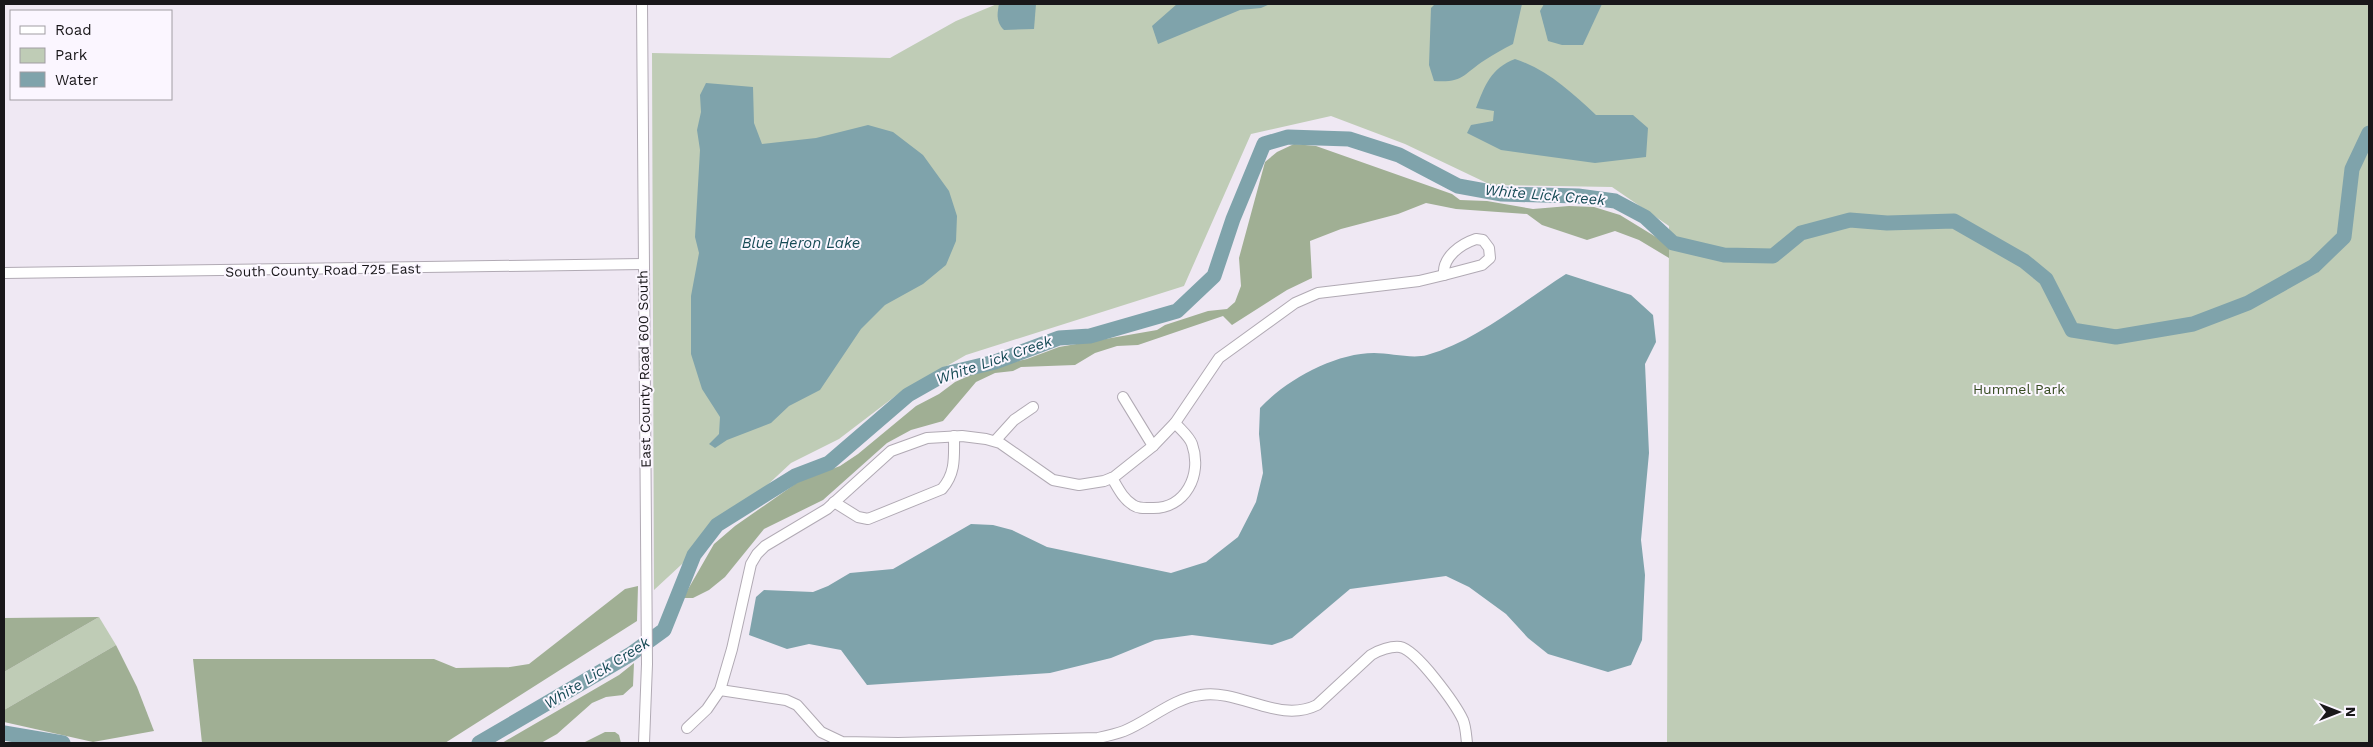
<svg xmlns="http://www.w3.org/2000/svg" width="2373" height="747" font-family="'Work Sans',sans-serif">
	<rect width="100%" height="100%" fill="#efe8f3"/>
	<g fill="#bfccb6">
		<path d="M997,4h1372v739h-702l2,-517 -57,-39 -121,-2 -86,-41 -74,-28 -80,18 -67,152 -218,69 -68,39 -59,45 -48,24 -137,127 -2,-537 238,5 66,-37z"/>
		<path d="M99,617l17,28 -112,65v-38z"/>
	</g>
	<g fill="#a0af94">
		<path d="M1294,144l22,2 136,48 8,6 27,1 46,8 36,-3 25,1 26,8 49,30v13l-30,-18 -24,-9 -28,9 -45,-15 -15,-11 -71,-5 -30,-6 -28,11 -57,15 -31,12 2,37 -25,12 -55,35 -9,-9 -85,29 -21,1 -22,7 -20,12 -54,2 -8,4 -18,2 -19,9 -33,39 -32,9 -24,13 -64,57 -59,29 -39,48 -16,13 -16,8h-10l31,-54 21,-18 63,-44 42,-16 18,-12 58,-48 23,-12 16,-12 29,-13 43,-10 32,-12 98,-17 8,-5 43,-14 19,-2 8,-7 6,-16 -2,-28 26,-96 12,-10z"/>
		<path d="M638,586l-1,35 -192,122h-243l-9,-84h241l22,9 54,-1 19,-3 96,-75z"/>
		<path d="M99,617l-95,55v-54z"/>
		<path d="M116,645l21,42 17,44 -61,11 -89,-20v-12z"/>
		<path d="M634,663l-1,23 -10,9 -17,2 -14,6 -35,31 -16,9h-39l117,-68z"/>
		<path d="M605,732h10l4,3 2,8h-38z"/>
	</g>
	<g fill="#7fa3ab">
		<path d="M999,4h37l-2,25 -30,1c-8,-8 -7,-16 -5,-26z"/>
		<path d="M1177,4h93l-9,4 -21,2 -82,34 -6,-18z"/>
		<path d="M1435,4h87l-9,40c-10,5 -19,10 -28,16 -22,14 -21,23 -51,21l-5,-16 2,-57z"/>
		<path d="M1544,4h58l-19,41h-21l-14,-4 -8,-30z"/>
		<path d="M1515,59c33,11 56,33 81,56h37l15,13 -2,29 -51,6 -94,-13 -34,-17 4,-8 22,-4 1,-10 -18,-3c9,-23 15,-40 39,-49z"/>
		<path d="M706,83l47,4 1,36 8,21 54,-6 52,-13 25,7 30,23 26,36 8,25 -1,25 -10,24 -23,19 -38,21 -24,24 -41,61 -31,16 -18,17 -44,17 -12,8 -6,-4 10,-10 1,-17 -18,-28 -11,-35v-58l8,-43 -4,-16 5,-87 -3,-20 4,-18 -1,-17z"/>
		<path d="M1566,274l65,21 22,20 3,27 -11,22 4,89 -8,87 4,35 -3,65 -11,25 -23,7 -60,-18 -20,-16 -22,-24 -37,-27 -23,-11 -96,13 -58,49 -20,7 -80,-10 -37,5 -44,18 -61,15 -183,12 -26,-35 -32,-6 -22,5 -38,-14 7,-38 8,-7 49,2 15,-6 22,-13 43,-4 78,-45 22,1 19,5 35,17 124,26 35,-11 32,-25 18,-35 7,-29 -4,-39 1,-26c26,-28 75,-55 114,-55 16,0 38,6 53,2 51,-15 95,-53 139,-81z"/>
	</g>
	<g fill="none" stroke-linecap="round" stroke-linejoin="round">
		<g stroke="#7fa3ab" stroke-width="15">
			<path d="M4,733l59,10"/>
			<path d="M479,743l152,-89 33,-24 30,-75 23,-30 78,-49 34,-13 79,-68 37,-21 50,-12 64,-24 31,-2 87,-25 37,-35 19,-57 31,-75 24,-7 61,2 50,16 59,31 44,8 76,2 37,5 30,16 28,26 51,12 49,1 28,-23 49,-13 37,3 67,-2 70,40 22,18 26,51 44,7 77,-13 55,-21 66,-37 30,-29 8,-68 17,-36"/>
		</g>
		<defs>
			<g id="minor">
				<path d="M642,4l5,660 -3,79"/>
				<path d="M1476,239l7,1 6,8 1,10 -8,7 -38,10c-2,-18 17,-31 32,-36z"/>
				<path d="M4,273l639,-9"/>
				<path d="M1123,397l30,49"/>
				<path d="M995,441l19,-21 19,-13"/>
				<path d="M1112,478c6,10 11,21 21,27 6,4 12,3 19,3 33,1 51,-33 40,-64 -3,-8 -11,-14 -17,-21"/>
				<path d="M834,502l24,15 10,2 74,-30c14,-16 12,-32 12,-53"/>
				<path d="M720,690l66,10 11,5 24,27 21,10 56,1 200,-5c9,-2 18,-4 26,-7 25,-10 49,-33 77,-36 39,-6 78,29 116,10l54,-50c8,-5 20,-9 29,-8 17,3 56,58 63,73 3,8 3,15 4,23"/>
				<path d="M687,728l20,-19 13,-19 12,-41 19,-85 6,-10 8,-8 62,-37 64,-58 36,-13 35,-2 24,3 14,4 53,37 26,5 25,-4 10,-4 39,-31 22,-23 44,-65 76,-55 23,-10 101,-12 25,-6"/>
			</g>
		</defs>
		<use href="#minor" stroke="#b1aab4" stroke-width="12"/>
		<use href="#minor" stroke="#fff" stroke-width="10"/>
	</g>
	<g text-anchor="middle" dominant-baseline="central" stroke-width="4" stroke-linejoin="round" paint-order="stroke">
		<g font-size="14" fill="#19171a" stroke="#fbf6ff">
			<text transform="translate(323 270) rotate(-1)">South County Road 725 East</text>
			<text transform="translate(644 369) rotate(-91)">East County Road 600 South</text>
		</g>
		<g font-size="14" fill="#364b21" stroke="#fbf6ff">
			<text x="2019" y="389">Hummel Park</text>
		</g>
		<g font-size="15" font-style="italic" fill="#174b56" stroke="#fbf6ff">
			<text transform="translate(1545 195) rotate(5)">White Lick Creek</text>
			<text x="801" y="243">Blue Heron Lake</text>
			<text transform="translate(994 360) rotate(-19)">White Lick Creek</text>
			<text transform="translate(597 673) rotate(-32)">White Lick Creek</text>
		</g>
	</g>
	<rect width="2373" height="747" fill="none" stroke="#19171a" stroke-width="10"/>
	<rect x="10" y="10" width="162" height="90" fill="#fbf6ff" stroke="#a19da3"/>
	<rect x="20" y="26" width="25" height="8" fill="#ffffff" stroke="#a19da3"/>
	<text x="55" y="35" font-size="15" fill="#19171a">Road</text>
	<rect x="20" y="48" width="25" height="15" fill="#bfccb6" stroke="#a19da3"/>
	<text x="55" y="60" font-size="15" fill="#19171a">Park</text>
	<rect x="20" y="72" width="25" height="15" fill="#7fa3ab" stroke="#a19da3"/>
	<text x="55" y="85" font-size="15" fill="#19171a">Water</text>
	<g transform="translate(2338 712) rotate(90)" stroke="#fbf6ff" stroke-width="4" paint-order="stroke">
	<path d="M0-4L9 19L0 12L-9 19Z" fill="#19171a"/>
	<text y="-8" font-size="14" font-weight="bold" text-anchor="middle" fill="#19171a">N</text>
	</g>
</svg>
